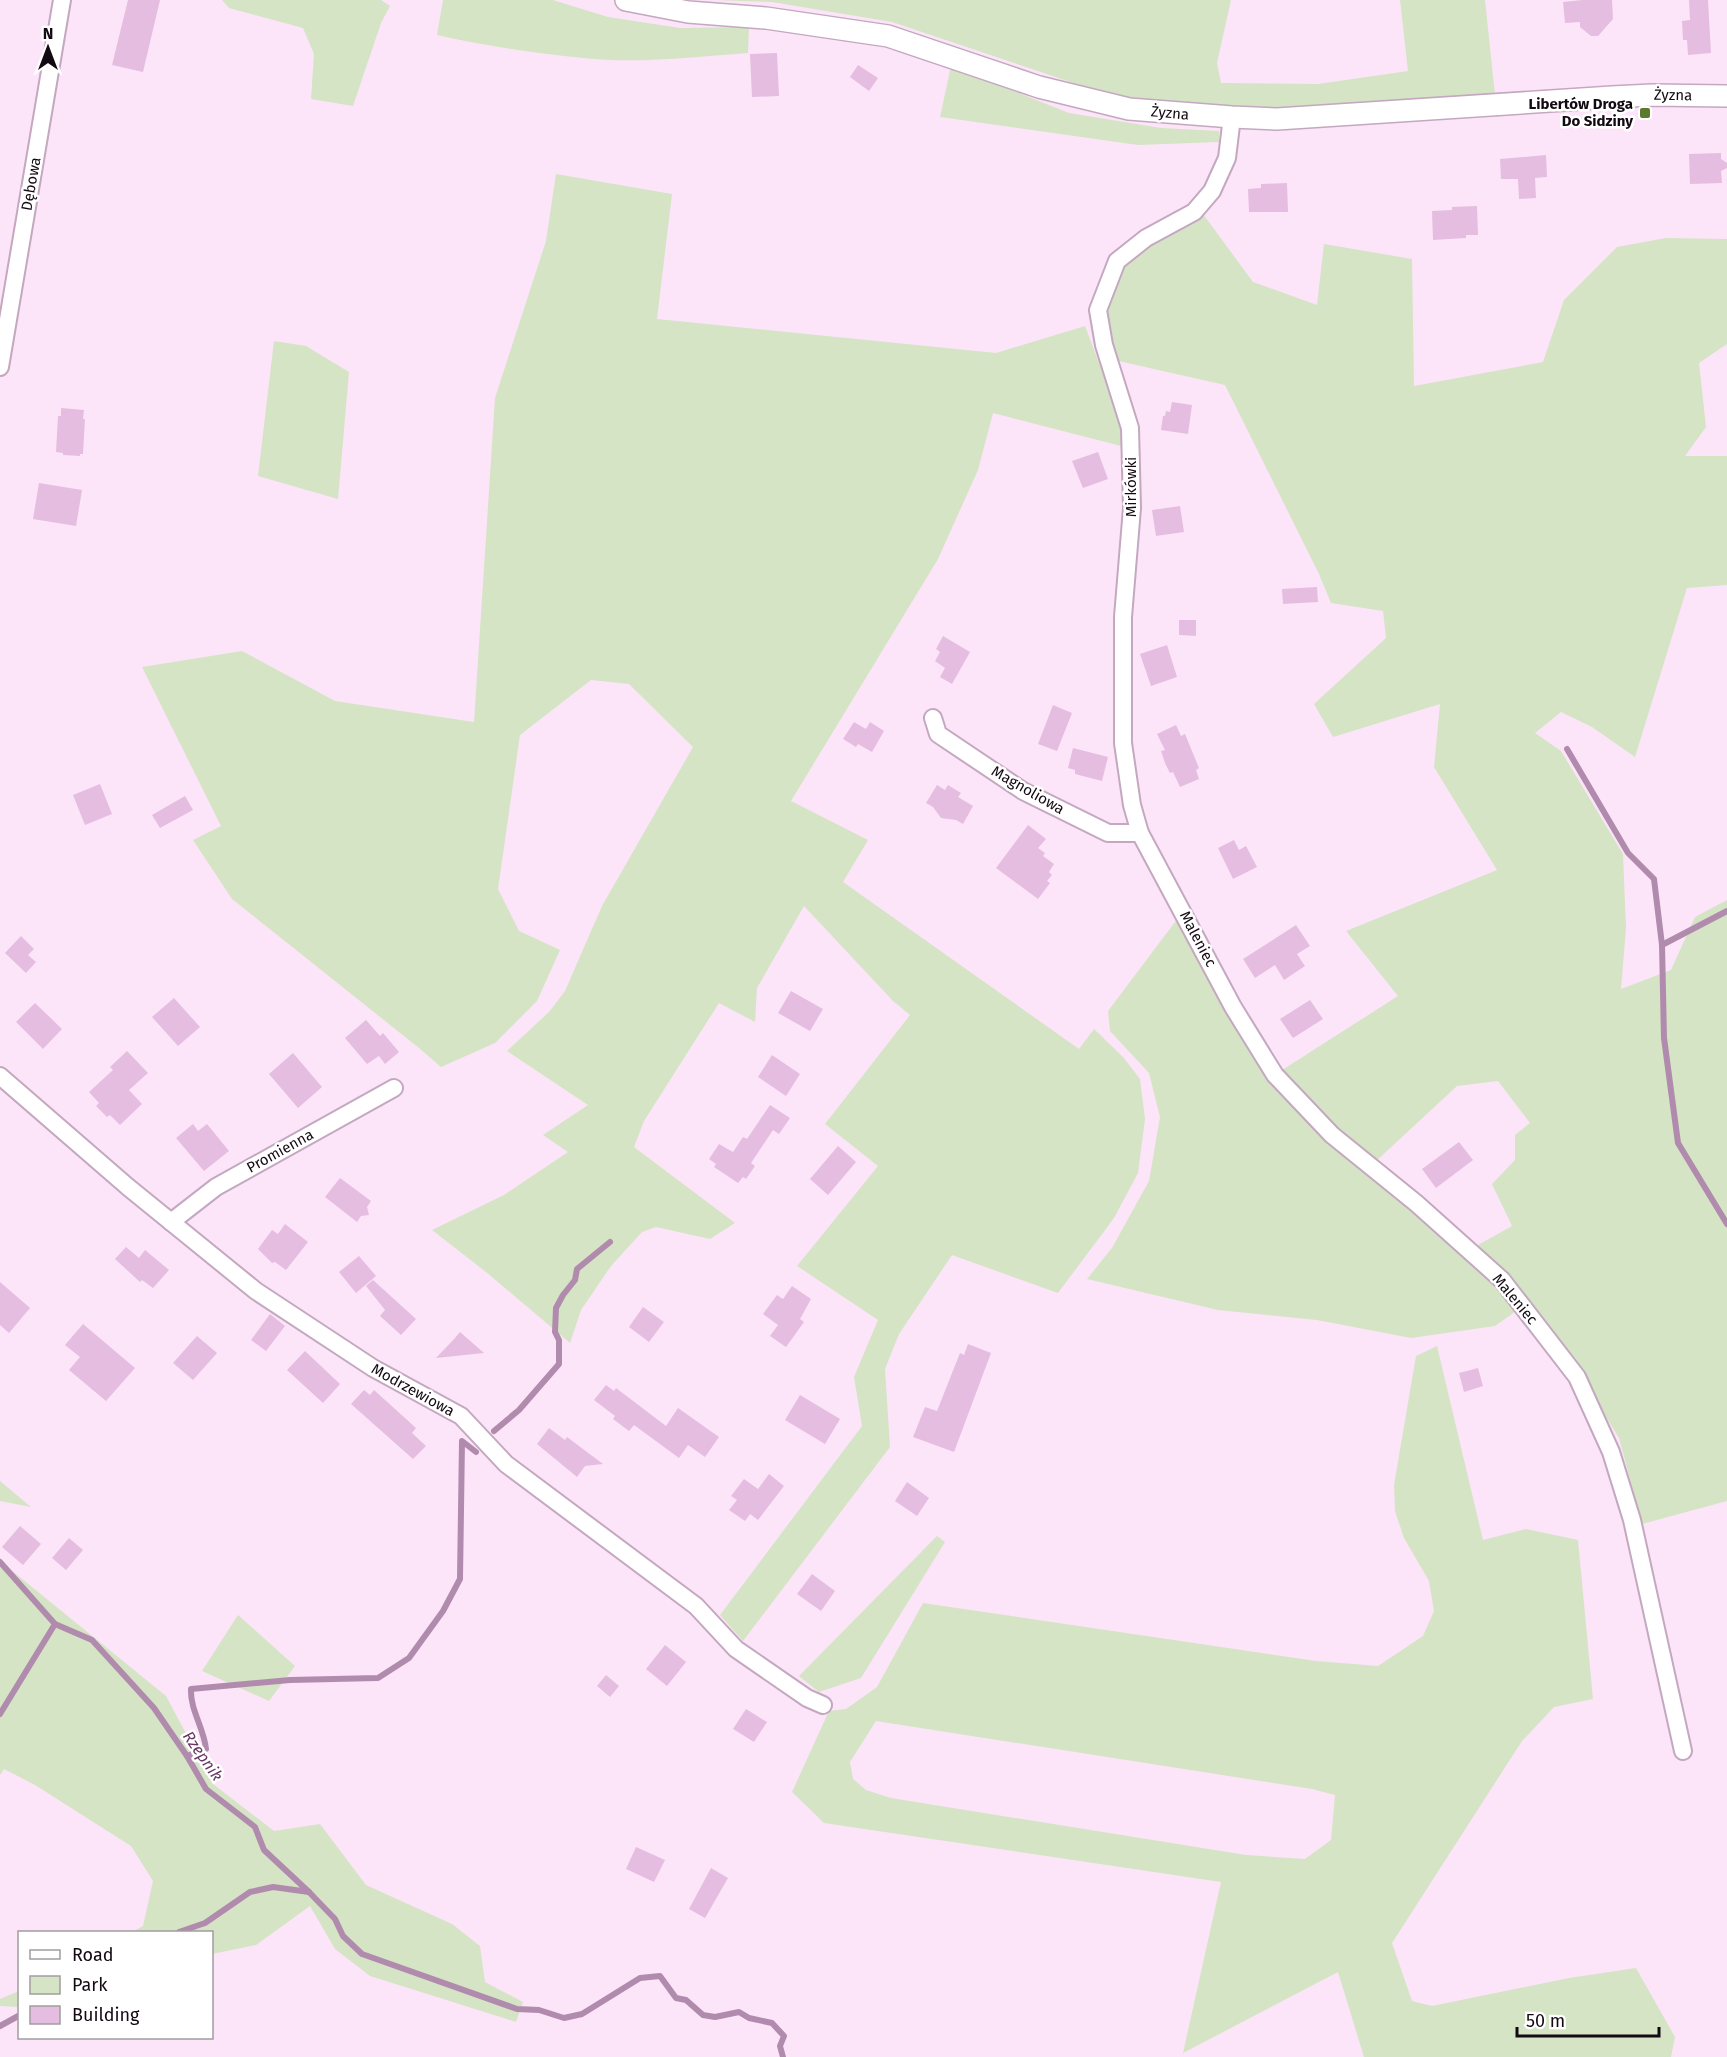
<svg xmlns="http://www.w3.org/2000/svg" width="1727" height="2057" font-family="'Fira Sans',sans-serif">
	<rect width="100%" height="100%" fill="#fce5f9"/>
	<g fill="#d5e4c5" fill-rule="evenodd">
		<path d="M222,0h159l9,6 -9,17 -28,83 -42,-7 3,-45 -11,-26 -74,-20z"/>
		<path d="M443,0h110l55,17 72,11 69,-1 -1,26c-54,4 -111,11 -165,5 -49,-5 -98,-12 -146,-23z"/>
		<path d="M714,0h517l-14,63 4,20 97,1 90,-13 -8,-71h85l10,95 -179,12 -99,2 -84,-6 -241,-81 -120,-20z"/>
		<path d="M951,66l118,47 92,15 58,3v11l-81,3 -198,-28z"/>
		<path d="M556,174l116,20 -15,125 339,34 89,-27 29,76 11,45 -132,-34 -15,57 -40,89 -147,242 77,39 -25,42 236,167 15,-20 29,28 17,22 5,40 -7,54 -24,45 -56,75 -106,-38 -53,79 -14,35 5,78 -147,194 -23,-26 142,-189 -8,-49 24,-57 -81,-54 81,-100 -53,-42 85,-109 -17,-14 -89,-95 -47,82 -2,34 -36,-19 -75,118 -10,26 101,76 -25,16 -54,-12 -14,5 -31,34 -30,44 -11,33 -84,-71 -54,-42 72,-35 64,-43 -25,-17 45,-30 -81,-54 42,-39 16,-21 37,-85 91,-159 -64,-63 -38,-4 -71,55 -22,154 21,42 41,19 -23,51 -42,42 -54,24 -22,-19 -187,-149 -39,-59 28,-14 -79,-159 100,-16 93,50 139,21 21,-324 51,-157z"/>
		<path d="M1203,214l50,68 64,23 7,-61 88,15 2,127 129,-24 21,-62 53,-53 49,-9 61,1v105l-28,19 7,64 -21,29h42v129l-40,3 -52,169 -43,-30 -31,-15 -26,21 26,18 62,103 3,74 -5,61 50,-19 24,-53 32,-17v601l-85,23 -23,-86 -52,-84 -89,-109 34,-19 -20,-42 23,-24v-25l15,-12 -32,-42 -41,5 -83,77 -37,-33 -58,-58 119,-76 -52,-65 151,-61 -63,-103 6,-63 -107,33 -19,-33 72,-66 -3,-27 -52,-8 -12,-29 -94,-189 -111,-25 -5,-21 -2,-28 13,-41 29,-26z"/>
		<path d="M274,341l32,5 43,26 -11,127 -80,-23z"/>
		<path d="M1178,918l87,151 224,205 27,37 -21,15 -84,12 -94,-18 -99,-10 -131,-31 25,-31 37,-67 11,-64 -11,-44 -39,-42 -2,-20z"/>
		<path d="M1437,1346l46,194 43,-11 52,11 15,159 -39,8 -32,34 -130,202 20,58 20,5 137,-28 67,-10 39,69 -4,20h-307l-26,-85 -155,81 38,-171 -397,-59 -32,-31 37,-81 17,-2 31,-22 46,-84 393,58 62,5 45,-30 11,-25 -5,-30 -25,-43 -9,-27 -1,-26 22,-129zM876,1721l436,68 23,6 -4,45 -26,19 -59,-4 -355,-57 -25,-8 -13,-11 -3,-17z"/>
		<path d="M0,1481l31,26 -31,-6z"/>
		<path d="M937,1536l8,6 -84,136 -42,14 -20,-16z"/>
		<path d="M0,1561l166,135 47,88 61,47 46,-7 46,61 86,39 28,22 5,36 38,20 -7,20 -146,-46 -35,-27 -25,-43 -54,39 -44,9v-22h-80l11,-6 10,-45 -22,-35 -96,-61 -31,-16 -4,6z"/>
		<path d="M238,1615l57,51 -26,35 -67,-30z"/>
		<path d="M19,1991v16l-19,-1v-7z"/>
	</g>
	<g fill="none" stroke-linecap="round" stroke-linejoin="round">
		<g stroke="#b18bad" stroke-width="6">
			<path d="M1567,749l61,104 26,26 8,66 2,93 14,105 49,81"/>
			<path d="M1662,945l65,-34"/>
			<path d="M494,1431l25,-21 40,-46v-24l-4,-8 1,-24 7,-13 12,-15 2,-11 33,-27"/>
			<path d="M0,1562l55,62 37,16 62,68 33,48 19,33 49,38 9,23 45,42 -36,-5 -23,5 -45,31 -26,9"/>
			<path d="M0,1714l55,-90"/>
			<path d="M187,1756l19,-7c-2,-21 -16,-39 -15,-60l99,-9 88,-2 31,-20 34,-47 17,-32 2,-138 14,11"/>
			<path d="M309,1892l26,27 8,17 19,18 155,55 22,1 25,8 18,-4 58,-36 20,-2 16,22 10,2 17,15 12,2 24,-5 10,6 23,5 12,13 -4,10 3,11"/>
			<path d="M0,2026l20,-11"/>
		</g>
	</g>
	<g fill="#e5bde0">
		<path d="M128,0h32l-17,72 -31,-7z"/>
		<path d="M1582,0h30l1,19 -15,17h-7l-11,-9v-5l-15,1 -2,-21z"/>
		<path d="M1689,0h19l3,53 -23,2 -1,-15h-4l-1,-19 8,-1z"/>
		<path d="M777,53l2,43 -27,1 -2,-43z"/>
		<path d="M858,65l20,13 -9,13 -19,-14z"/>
		<path d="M1721,153v6l6,4v5l-6,3 1,12 -32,1 -1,-30z"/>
		<path d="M1546,155l1,22 -12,1 1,20 -17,1 -1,-20h-17l-1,-20z"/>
		<path d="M1287,183l1,29h-39l-1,-23 13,-1v-4z"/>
		<path d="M1477,206l1,29h-12v3l-33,2 -1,-29 20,-1v-3z"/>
		<path d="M1172,402l20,3 -4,29 -27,-4 2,-14h2l1,-5 4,1z"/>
		<path d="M61,408l23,2 -1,9h2l-2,35h-3v2l-17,-1v-2l-7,-1 2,-36h3z"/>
		<path d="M1098,452l10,27 -25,9 -11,-27z"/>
		<path d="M39,483l43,7 -6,36 -43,-7z"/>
		<path d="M1180,506l4,26 -28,4 -4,-26z"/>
		<path d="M1317,587l1,15 -35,2 -1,-15z"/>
		<path d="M1179,620h17v16l-17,-1z"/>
		<path d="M943,636l27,16 -18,32 -12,-7 5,-9 -10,-7 5,-9 -4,-3z"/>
		<path d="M1167,645l10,32 -26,9 -11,-32z"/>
		<path d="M1053,705l19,8 -15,38 -19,-7z"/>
		<path d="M854,722l12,7 4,-7 14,9 -12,21 -14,-8 -2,3 -13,-8z"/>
		<path d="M1176,725l5,11 4,-2 14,34 -3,2 3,9 -19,8 -7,-15 -3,1 -5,-10 -4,-12 4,-1 -8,-16z"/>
		<path d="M1073,748l35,9 -6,24 -27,-7v-4l-7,-2z"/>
		<path d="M100,784l12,30 -27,11 -12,-30z"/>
		<path d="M937,785l8,5 3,-5 13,8 -3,4 15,9 -10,18 -7,-4 -15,-2 -8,-11 -7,-4z"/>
		<path d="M185,796l8,14 -33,18 -8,-13z"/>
		<path d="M1028,825l18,14 -8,9 7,5 -2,3 11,8 -5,8 3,3 -5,6 3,2 -12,16 -42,-31z"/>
		<path d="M1234,840l5,10 7,-4 11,21 -24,12 -15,-31z"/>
		<path d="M1296,925l14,21 -13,8 8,12 -21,14 -9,-15 -20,13 -12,-19z"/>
		<path d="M21,936l13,13 -6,6 8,7 -10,11 -21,-20z"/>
		<path d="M791,991l32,18 -13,22 -32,-18z"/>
		<path d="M174,998l26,29 -22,19 -26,-29z"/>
		<path d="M1310,1000l13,19 -30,19 -13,-19z"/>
		<path d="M35,1003l27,26 -19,20 -27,-27z"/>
		<path d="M366,1020l14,16 3,-3 16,19 -14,12 -6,-8 -12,8 -22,-26z"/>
		<path d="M127,1051l21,22 -19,17 13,14 -22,21 -10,-10 -3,2 -11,-11 3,-3 -10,-11 24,-22 -3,-3z"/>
		<path d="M293,1053l29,34 -24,21 -29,-34z"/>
		<path d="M772,1055l28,19 -14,22 -28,-19z"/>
		<path d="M770,1105l20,13 -11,16 -6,-4 -22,33 4,3 -9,13 -3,-2 -5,6 -24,-16 2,-3 -7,-5 10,-15 14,8 10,-15 4,2z"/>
		<path d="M193,1124l5,7 9,-7 22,27 -25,20 -28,-33z"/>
		<path d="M1459,1142l14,18 -37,28 -14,-19z"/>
		<path d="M838,1146l18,16 -28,33 -18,-16z"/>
		<path d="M340,1178l31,23 -4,6 2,8 -8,1 -4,6 -32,-25z"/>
		<path d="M285,1224l23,18 -22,28 -11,-8 -3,1 -14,-14 14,-19 6,4z"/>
		<path d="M126,1247l13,11 6,-8 24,20 -16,18 -11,-8 -2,2 -25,-23z"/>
		<path d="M359,1256l17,20 -20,17 -17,-21z"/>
		<path d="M373,1280l43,39 -15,16 -21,-19 5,-6 -19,-24z"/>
		<path d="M0,1282l30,26 -21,25 -9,-8z"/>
		<path d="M792,1286l19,13 -11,20 4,3 -18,25 -16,-11 8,-11 -15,-11 14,-19 6,4z"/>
		<path d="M643,1307l21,15 -15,20 -20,-15z"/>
		<path d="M270,1314l15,12 -19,25 -15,-11z"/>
		<path d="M83,1324l52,44 -29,33 -37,-31 11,-13 -15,-12z"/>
		<path d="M460,1332l24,21 -48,5 19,-20z"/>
		<path d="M197,1336l20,17 -24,27 -20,-17z"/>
		<path d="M968,1344l23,9 -37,99 -41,-15 12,-30 12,4 23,-58 4,2z"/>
		<path d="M305,1351l35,33 -17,19 -36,-33z"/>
		<path d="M1478,1368l5,18 -19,6 -5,-19z"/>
		<path d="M606,1385l8,6 2,-3 50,38 12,-18 41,29 -14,20 -17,-12 -9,13 -45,-33 -5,6 -16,-12 2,-3 -21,-16z"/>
		<path d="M364,1390l6,5 4,-5 42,38 -4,5 14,13 -13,13 -62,-55z"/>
		<path d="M800,1395l40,24 -15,25 -40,-24z"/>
		<path d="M549,1428l16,12 2,-3 36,27 -18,2 -8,11 -40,-33z"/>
		<path d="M769,1474l15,12 -26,34 -8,-6 -5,7 -16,-11 8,-10 -6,-4 13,-17 14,10z"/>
		<path d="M907,1482l22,16 -12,18 -22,-15z"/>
		<path d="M20,1526l21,18 -18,21 -21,-18z"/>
		<path d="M69,1538l14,12 -17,20 -14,-12z"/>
		<path d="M812,1574l23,17 -14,20 -24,-17z"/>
		<path d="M665,1645l21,17 -19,24 -21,-17z"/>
		<path d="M606,1675l13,11 -9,11 -13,-11z"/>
		<path d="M746,1709l21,13 -13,20 -21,-13z"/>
		<path d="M636,1847l29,13 -11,22 -28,-13z"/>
		<path d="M711,1868l17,10 -23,40 -16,-9z"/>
	</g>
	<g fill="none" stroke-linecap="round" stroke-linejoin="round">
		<defs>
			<g id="minor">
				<path d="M1232,117l-5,41 -15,33 -18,21 -48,26 -29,23 -19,49 6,35 26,83 2,80 -9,109v126l9,62 8,28 93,174 42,68 57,60 84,68 86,77 75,97 34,75 21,68 51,231"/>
				<path d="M0,367l62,-367"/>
				<path d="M933,718l5,16 85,57 85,42h32"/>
				<path d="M0,1076l128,111 128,104 117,77 88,48 45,48 190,142 40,43 71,49 16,7"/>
				<path d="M171,1222l45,-35 178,-99"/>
			</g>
			<path id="tertiary" d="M626,0l62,12 78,6 122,18 151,51 90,22 103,8 45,2 335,-22 40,-2 75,1"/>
		</defs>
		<use href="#minor" stroke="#c4a8c0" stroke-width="20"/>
		<use href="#tertiary" stroke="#c4a8c0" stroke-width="24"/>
		<use href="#minor" stroke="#fff" stroke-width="16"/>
		<use href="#tertiary" stroke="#fff" stroke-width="21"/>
	</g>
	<rect fill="#5b7a30" stroke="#fff" stroke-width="2" x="1639" y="107" width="12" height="12" rx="3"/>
	<g text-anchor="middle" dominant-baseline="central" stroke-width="5" stroke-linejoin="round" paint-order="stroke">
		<g font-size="15" fill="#130912" stroke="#fff">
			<text transform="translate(1673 95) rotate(1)">Żyzna</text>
			<text transform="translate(1170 113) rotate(5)">Żyzna</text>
			<text transform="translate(31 184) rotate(-80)">Dębowa</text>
			<text transform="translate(1131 487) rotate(-90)">Mirkówki</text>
			<text transform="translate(1028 790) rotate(30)">Magnoliowa</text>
			<text transform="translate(1198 939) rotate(62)">Maleniec</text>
			<text transform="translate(280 1151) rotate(-29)">Promienna</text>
			<text transform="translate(1515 1299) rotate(50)">Maleniec</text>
			<text transform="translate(413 1390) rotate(29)">Modrzewiowa</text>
		</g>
		<g font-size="15" font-weight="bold" fill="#130912" stroke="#fff" text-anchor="end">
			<text x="1633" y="104">Libertów Droga<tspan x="1633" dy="17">Do Sidziny</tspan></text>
		</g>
		<g font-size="16" font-style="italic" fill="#693765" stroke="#fff">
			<text transform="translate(203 1756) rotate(55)">Rzepnik</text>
		</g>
	</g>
	<rect x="18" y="1931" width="195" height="108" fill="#ffffff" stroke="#a19da0" stroke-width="1.5"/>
	<rect x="30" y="1950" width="30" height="9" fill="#ffffff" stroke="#a19da0" stroke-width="1.5"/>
	<text x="72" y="1961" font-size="18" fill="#130912">Road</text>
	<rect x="30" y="1976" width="30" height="18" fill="#d5e4c5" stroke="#a19da0" stroke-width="1.5"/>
	<text x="72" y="1991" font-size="18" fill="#130912">Park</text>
	<rect x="30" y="2006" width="30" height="18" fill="#e5bde0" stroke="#a19da0" stroke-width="1.5"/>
	<text x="72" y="2021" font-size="18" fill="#130912">Building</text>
	<g transform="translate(48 48)" stroke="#ffffff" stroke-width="4.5" paint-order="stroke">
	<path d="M0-4.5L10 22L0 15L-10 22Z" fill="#130912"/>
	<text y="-9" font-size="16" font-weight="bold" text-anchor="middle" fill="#130912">N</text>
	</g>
	<path d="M1517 2027v9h142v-9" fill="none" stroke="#130912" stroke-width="3"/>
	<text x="1526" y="2027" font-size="18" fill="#130912" stroke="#ffffff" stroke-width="4.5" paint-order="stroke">50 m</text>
</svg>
